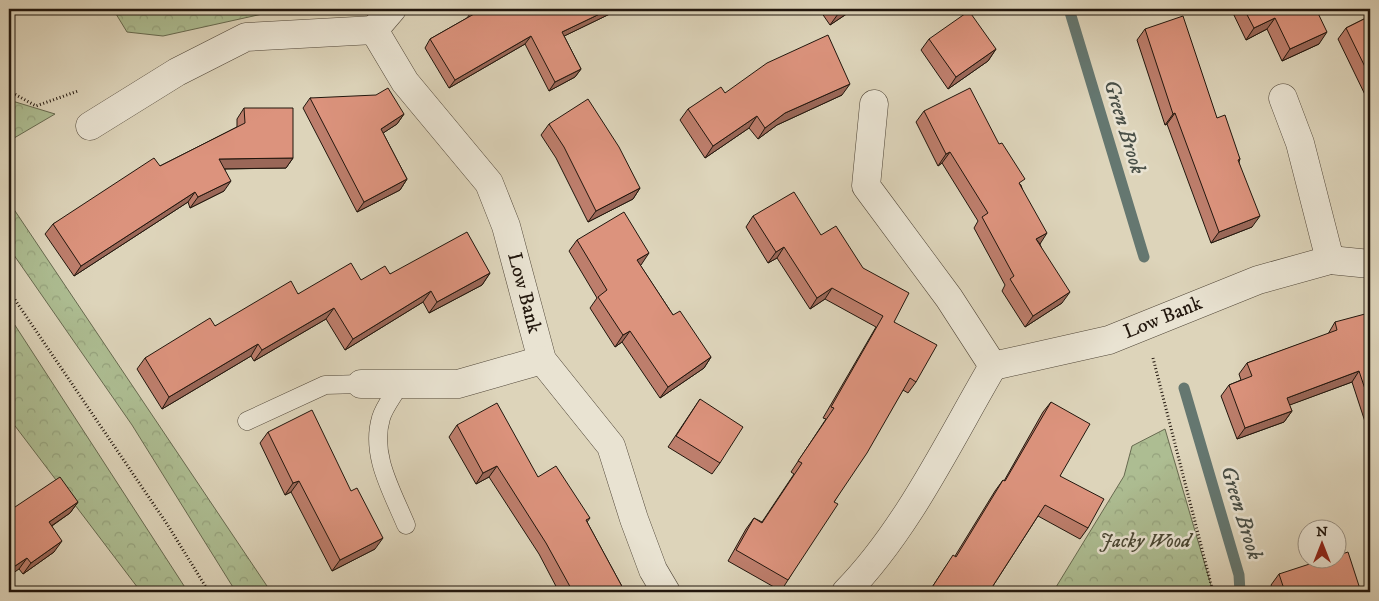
<svg xmlns="http://www.w3.org/2000/svg" width="1379" height="601" font-family="'IM FELL DW Pica',serif">
	<defs>
		<pattern id="forest-crowns" width="20" height="18" patternUnits="userSpaceOnUse" patternTransform="scale(1.25)"><rect width="20" height="18" fill="#adbd92"/><path d="M2 6a3 3 0 1 1 6 0M12 15a3 3 0 1 1 6 0" fill="none" stroke="#95a27d"/></pattern>
	</defs>
	<rect width="100%" height="100%" fill="#ddd4ba"/>
	<filter id="stains"><feTurbulence type="fractalNoise" baseFrequency=".004" numOctaves="4"/><feColorMatrix values="0 0 0 0 .2 0 0 0 0 .09 0 0 0 0 .02 0 0 0 .5 -.17"/></filter>
	<radialGradient id="worn" r=".72"><stop offset=".6" stop-color="#630" stop-opacity="0"/><stop offset="1" stop-color="#630" stop-opacity=".3"/></radialGradient>
	<g fill="url(#forest-crowns)" stroke="#676a50">
		<path d="M113,9h172l-122,27 -36,-4z"/>
		<path d="M9,100l46,14 -46,27z"/>
		<path d="M9,202l262,390h-35l-104,-167 -123,-177z"/>
		<path d="M9,316l179,276h-47l-132,-174z"/>
		<path d="M1165,429l48,163h-160l71,-116 8,-30z"/>
	</g>
	<g fill="none" stroke-linecap="round" stroke-linejoin="round">
		<g stroke="#657770" stroke-width="11">
			<path d="M1069,9l75,248"/>
			<path d="M1184,388l55,187 1,17"/>
		</g>
		<defs>
			<g id="service">
				<path d="M400,384c-6,11 -16,23 -19,34 -11,37 11,73 25,107"/>
				<path d="M247,421l78,-36 36,-1"/>
			</g>
			<g id="minor">
				<path d="M392,9l-18,21 31,52 84,101 17,43 36,134 69,86 23,73 19,51 13,22"/>
				<path d="M1283,98l17,45 30,117"/>
				<path d="M874,104l-8,82 83,112 44,68 116,-26 149,-60 72,-20 40,4"/>
				<path d="M90,126l87,-54 69,-35 128,-7"/>
				<path d="M361,384h97l84,-24"/>
				<path d="M846,592c61,-62 103,-151 147,-226"/>
			</g>
		</defs>
		<use href="#service" stroke="#504638" stroke-width="19"/>
		<use href="#minor" stroke="#504638" stroke-width="29"/>
		<g stroke="#21160d" stroke-width="3" stroke-dasharray="1 2.5" stroke-linecap="butt">
			<path d="M9,91l27,15 42,-15"/>
			<path d="M9,291l158,233 42,68"/>
			<path d="M1153,358l60,234"/>
		</g>
		<use href="#service" stroke="#e9e3d2" stroke-width="18"/>
		<use href="#minor" stroke="#e9e3d2" stroke-width="28"/>
	</g>
	<g fill="#bd7e6c" stroke="#21160d">
		<path d="M476,9h143l-1,1 -54,26 17,33 -6,8 -26,14 -24,-47 -76,44 -24,-40 5,-9 37,-21 5,-7z"/>
		<path d="M819,9h35l-24,16z"/>
		<path d="M1231,9h85l3,35 -37,17 -15,-32 -21,11z"/>
		<path d="M1370,16v89l-32,-66 8,-11z"/>
		<path d="M1145,29l72,89 23,41 -1,3 13,65 -41,16 -44,-119 -2,1 -28,-85z"/>
		<path d="M929,39l67,10 -8,12 -40,28 -27,-39z"/>
		<path d="M725,93l117,2 -65,30 -19,14 -9,-11 -44,30 -25,-38 8,-11z"/>
		<path d="M310,98l94,16 -7,10 -14,9 24,46 -7,11 -43,22 -54,-104z"/>
		<path d="M244,108l49,50 -7,10 -61,1 -1,22 -34,17 -2,-6 -114,74 -29,-42 8,-10 107,-58 77,-39v-8z"/>
		<path d="M924,111l97,74 19,59 22,59 -37,24 -23,-36 3,-6 -31,-57 4,-7 -36,-58 -4,3 -22,-44z"/>
		<path d="M549,124l91,64 -7,11 -45,23 -32,-64 -15,-23z"/>
		<path d="M753,216l68,19 73,87 22,60 -8,11 -5,-3 -69,112 -46,78 -7,11 -53,-30 18,-32 8,-11 8,4 32,-48 -3,-2 35,-53 -3,-1 53,-91 -51,-28 -15,10 -33,-51 -9,5 -22,-36z"/>
		<path d="M577,240l63,25 33,50 38,42 -7,11 -44,30 -38,-56 -7,5 -25,-39 7,-10 -28,-47z"/>
		<path d="M490,273l-8,12 -53,28 -6,-11 -78,48 -19,-31 -72,42 -3,-5 -89,53 -25,-40 8,-11 70,-32 83,-32 92,-20z"/>
		<path d="M1335,322l35,11v104l-18,-55 -63,23 3,6 -8,11 -47,17 -16,-43 8,-11 12,-5 -2,-6 8,-11 81,-29z"/>
		<path d="M700,399l20,64 -8,11 -44,-27z"/>
		<path d="M1051,402l9,74 28,52 -8,11 -42,-23 -49,76h-60l17,-26 9,-10 40,-65 8,-11 1,1 39,-69z"/>
		<path d="M457,425l81,52 52,41 -3,4 38,70h-66l-20,-38 -50,-77 -13,7 -27,-47z"/>
		<path d="M268,432l107,117 -43,22 -41,-79 -6,3 -25,-52z"/>
		<path d="M78,502l-8,11 -18,13 2,26 -31,22 -4,-5 -10,-58z"/>
		<path d="M1279,574l82,18h-87l-3,-7z"/>
		<path d="M1370,584v8h-5z"/>
	</g>
	<g fill="#9a6758" stroke="#21160d">
		<path d="M610,9h9l-1,1 -62,30 6,-8z"/>
		<path d="M846,9h8l-24,16 8,-11z"/>
		<path d="M1275,18l-8,11 -21,11 8,-12z"/>
		<path d="M1327,32l-8,12 -37,17 8,-12z"/>
		<path d="M531,36l-6,8 -76,44 6,-8z"/>
		<path d="M996,49l-8,12 -40,28 8,-12z"/>
		<path d="M581,69l-6,8 -26,14 6,-9z"/>
		<path d="M850,84l-8,11 -65,30 -19,14 7,-11 20,-15z"/>
		<path d="M1175,113l-8,11 -2,1 8,-11z"/>
		<path d="M404,114l-7,10 -23,15 7,-10z"/>
		<path d="M757,116l-8,12 -44,30 8,-12z"/>
		<path d="M950,152l-8,11 -4,3 8,-12z"/>
		<path d="M293,158l-7,10 -74,1 7,-10z"/>
		<path d="M407,179l-7,11 -43,22 7,-10z"/>
		<path d="M231,181l-7,10 -34,17 8,-11z"/>
		<path d="M640,188l-7,11 -45,23 8,-11z"/>
		<path d="M195,192l-7,10 -114,74 7,-10z"/>
		<path d="M1260,216l-8,11 -41,16 8,-11z"/>
		<path d="M1047,233l-7,11 -4,-5z"/>
		<path d="M784,247l-7,11 -9,5 8,-11z"/>
		<path d="M649,253l-8,12 -12,6 8,-11z"/>
		<path d="M490,273l-8,12 -53,28 8,-11z"/>
		<path d="M832,288l-7,11 -15,10 7,-11z"/>
		<path d="M431,291l-8,11 -78,48 8,-11z"/>
		<path d="M1070,292l-8,11 -37,24 8,-11z"/>
		<path d="M334,308l-8,11 -72,42 8,-11z"/>
		<path d="M630,331l-8,11 -7,5 8,-12z"/>
		<path d="M258,344l-7,12 -89,53 7,-12z"/>
		<path d="M711,357l-7,11 -44,30 8,-11z"/>
		<path d="M1359,371l-7,11 -73,27 8,-11z"/>
		<path d="M1292,411l-8,11 -47,17 8,-11z"/>
		<path d="M497,466l-8,11 -13,7 7,-11z"/>
		<path d="M299,481l-8,11 -6,3 8,-12z"/>
		<path d="M78,502l-8,11 -29,20 8,-11z"/>
		<path d="M383,538l-8,11 -43,22 8,-11z"/>
		<path d="M62,541l-8,11 -31,22 8,-11z"/>
		<path d="M27,558l-8,11 -10,7v-6z"/>
	</g>
	<g fill="#dc937d" stroke="#21160d">
		<path d="M476,9h134l-48,23 19,37 -26,13 -24,-46 -76,44 -25,-41 44,-25 -2,-3z"/>
		<path d="M835,9h11l-8,5z"/>
		<path d="M1244,9h72l11,23 -37,17 -15,-31 -21,10z"/>
		<path d="M969,11l27,38 -40,28 -27,-38z"/>
		<path d="M1183,16l34,102 8,-3 15,44 -2,1 22,56 -41,16 -44,-119 -2,1 -28,-85z"/>
		<path d="M1370,16v61l-24,-49z"/>
		<path d="M828,35l22,49 -65,29 -20,15 -8,-12 -44,30 -25,-37 33,-22 4,6 42,-30z"/>
		<path d="M388,88l16,26 -23,15 26,50 -43,23 -54,-104 66,-3z"/>
		<path d="M970,88l29,56 3,-1 23,36 -6,4 28,50 -11,6 34,53 -37,24 -23,-37 4,-3 -32,-59 6,-4 -38,-61 -4,2 -22,-43z"/>
		<path d="M588,99l31,48 21,41 -44,23 -32,-64 -15,-23z"/>
		<path d="M244,108h49v50l-74,1 12,22 -33,16 -3,-5 -114,74 -28,-42 101,-66 6,8 85,-43z"/>
		<path d="M794,192l27,43 15,-9 27,42 46,25 -15,29 43,23 -21,37 -6,-4 -43,75 -33,49 4,2 -50,76 -52,-30 18,-32 8,5 40,-60 -4,-2 36,-53 -3,-1 52,-91 -51,-28 -15,10 -33,-51 -8,5 -23,-36z"/>
		<path d="M624,212l25,41 -12,7 36,55 7,-4 31,46 -43,30 -38,-56 -7,4 -25,-38 9,-7 -30,-50z"/>
		<path d="M467,232l23,41 -53,29 -6,-11 -78,48 -19,-31 -72,42 -4,-6 -89,53 -24,-39 65,-40 5,8 76,-45 7,13 53,-31 10,17 24,-14 5,8z"/>
		<path d="M1365,314l5,19v71l-11,-33 -72,27 5,13 -47,17 -16,-43 23,-9 -5,-13 90,-33 -2,-8z"/>
		<path d="M700,399l43,28 -23,36 -44,-27z"/>
		<path d="M1051,402l39,22 -30,52 44,23 -16,29 -43,-23 -56,87h-60l24,-37 3,2 47,-77 2,1z"/>
		<path d="M497,403l41,74 18,-11 34,52 -4,2 39,72h-52l-27,-49 -49,-77 -14,7 -26,-48z"/>
		<path d="M312,410l39,81 6,-3 26,50 -43,22 -41,-79 -6,2 -25,-51z"/>
		<path d="M60,477l18,25 -29,20 13,19 -31,22 -4,-5 -18,12v-59z"/>
		<path d="M1348,552l13,40h-76l-6,-18 49,-16h8v-2z"/>
	</g>
	<g text-anchor="middle" dominant-baseline="central" stroke-width="5" stroke-linejoin="round" paint-order="stroke">
		<g font-size="20" fill="#21160d" stroke="#e9e3d2">
			<text transform="translate(524 293) rotate(75)">Low Bank</text>
			<text transform="translate(1163 318) rotate(-22)">Low Bank</text>
		</g>
		<g font-size="20" font-style="italic" fill="#4b4835" stroke="#e9e3d2">
			<text x="1145" y="541">Jacky Wood</text>
		</g>
		<g font-size="21" font-style="italic" fill="#494f47" stroke="#e9e3d2">
			<text transform="translate(1124 127) rotate(73)">Green Brook</text>
			<text transform="translate(1241 513) rotate(73)">Green Brook</text>
		</g>
	</g>
	<rect width="1379" height="601" fill="none" stroke="#ddd4ba" stroke-width="30"/>
	<rect x="10" y="10" width="1359" height="581" fill="none" stroke="#21160d" stroke-width="2.5"/>
	<rect x="15" y="15" width="1349" height="571" fill="none" stroke="#21160d"/>
	<g transform="translate(1322 544)"><circle r="24" fill="#e9e3d2" stroke="#999183"/>
	<path d="M0-4L9 19L0 12L-9 19Z" fill="#8f2418"/>
	<text y="-8" font-size="14" font-weight="bold" text-anchor="middle" fill="#21160d">N</text>
	</g>
	<rect width="100%" height="100%" filter="url(#stains)"/>
	<rect width="100%" height="100%" fill="url(#worn)"/>
</svg>
